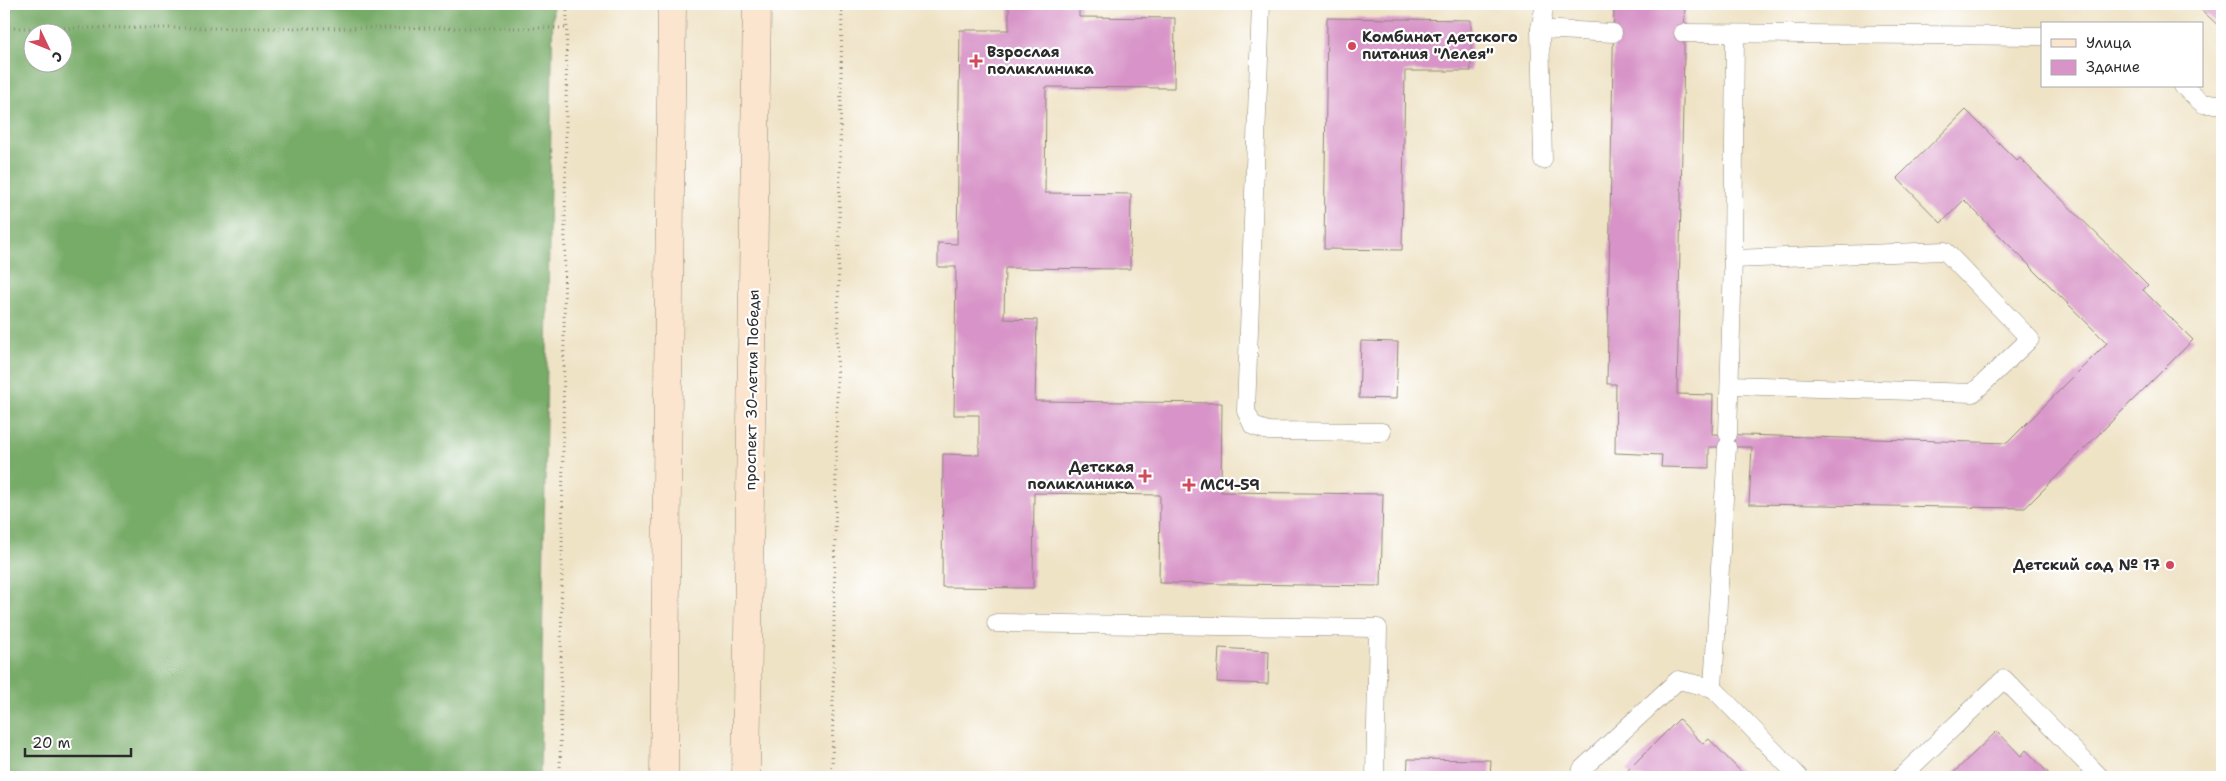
<svg xmlns="http://www.w3.org/2000/svg" width="2226" height="781" font-family="'Shantell Sans',sans-serif">
	<rect width="100%" height="100%" fill="#fff"/>
	<filter id="ink" filterUnits="userSpaceOnUse"><feTurbulence type="fractalNoise" baseFrequency=".02" numOctaves="2"/><feDisplacementMap in="SourceGraphic" scale="10" xChannelSelector="R" yChannelSelector="G"/><feConvolveMatrix kernelMatrix="1 2 1 2 8 2 1 2 1" color-interpolation-filters="sRGB"/></filter>
	<filter id="wash" filterUnits="userSpaceOnUse"><feTurbulence type="fractalNoise" baseFrequency=".0096" numOctaves="4" result="noise"/><feDisplacementMap in="SourceGraphic" scale="20" xChannelSelector="R" yChannelSelector="G"/><feGaussianBlur stdDeviation="1.12" result="paint"/><feColorMatrix in="noise" values="0 0 0 0 0 0 0 0 0 0 0 0 0 0 0 0 0 1.4 0 .05"/><feComposite in="paint" operator="in"/></filter>
	<g filter="url(#wash)">
		<rect width="100%" height="100%" fill="#efe3c6"/>
		<path fill="#77ab67" stroke="#516b49" fill-rule="evenodd" d="M4,4h549l-13,773h-536zM32,32h30v30h-30z"/>
		<g id="blocks">
			<g fill="#d894c8">
				<path d="M1009,4h70v13l96,1 -1,70 -128,-1 -1,106 86,1 -1,75 -125,-1 -1,51 33,1 -2,81 187,2 -1,89 162,2 -2,92 -222,-3 1,-88 -126,-2 -1,95 -91,-1 1,-133 36,1v-40h-25l2,-148h-18v-24l19,1 3,-214h49z"/>
				<path d="M1614,4h71l-8,390 36,1 -1,39 295,9 100,-100 -143,-143 -23,23 -44,-45 69,-68 51,51 3,-3 128,127 -5,5 50,50 -168,168 -276,-4 3,-57h-43v21l-48,-1 1,-12 -47,-2 1,-69h-9z"/>
				<path d="M2195,4h27v25z"/>
				<path d="M1327,18l144,2v51h-66l-3,179 -78,-1z"/>
				<path d="M1361,341l37,1 -2,57 -37,-1z"/>
				<path d="M1219,648l50,3 -1,33 -51,-2z"/>
				<path d="M1679,719l24,25 6,-5 37,38h-113l-6,-6z"/>
				<path d="M1997,731l24,25 5,-6 26,27h-103z"/>
				<path d="M1408,759l83,1 -1,17h-83z"/>
			</g>
		</g>
	</g>
	<g filter="url(#ink)">
		<use href="#blocks" fill-opacity="0" stroke="#8d8778" stroke-width="1"/>
		<g fill="none" stroke-linecap="round" stroke-linejoin="round">
			<defs>
				<g id="service">
					<path d="M1261,4l-15,407 7,15 15,5 114,1"/>
					<path d="M1545,4l-5,25 73,4"/>
					<path d="M1540,29l3,131"/>
					<path d="M1683,33l359,3"/>
					<path d="M2183,86l20,18h19"/>
					<path d="M1730,385l243,8 57,-54 -85,-88 -212,8"/>
					<path d="M1728,434l5,-175 2,-225"/>
					<path d="M996,623l382,5 -3,149"/>
					<path d="M1713,688l14,-241"/>
					<path d="M1580,777l2,-8 96,-89 35,8 86,89"/>
					<path d="M1901,777l103,-98 96,98"/>
				</g>
				<g id="secondary">
					<path d="M664,777l8,-773"/>
					<path d="M746,777l11,-773"/>
				</g>
			</defs>
			<use href="#service" stroke="#8d8778" stroke-width="19"/>
			<use href="#secondary" stroke="#8d8778" stroke-width="29"/>
			<g stroke="#8d8778" stroke-width="3" stroke-dasharray="1 4" stroke-linecap="butt">
				<path d="M4,28h561"/>
				<path d="M560,777l7,-773"/>
				<path d="M832,777l10,-773"/>
			</g>
			<use href="#service" stroke="#fff" stroke-width="18"/>
			<use href="#secondary" stroke="#fce5cf" stroke-width="28"/>
		</g>
	</g>
	<g fill="#d1495b" stroke="#fff" stroke-width="2">
		<circle cx="1352" cy="46" r="5"/>
		<path d="M973.5 53.5h5v5h5v5h-5v5h-5v-5h-5v-5h5z"/>
		<path d="M1142.5 468.5h5v5h5v5h-5v5h-5v-5h-5v-5h5z"/>
		<path d="M1186.5 477.5h5v5h5v5h-5v5h-5v-5h-5v-5h5z"/>
		<circle cx="2170" cy="565" r="5"/>
	</g>
	<g text-anchor="middle" dominant-baseline="central" stroke-width="4.5" stroke-linejoin="round" paint-order="stroke">
		<g font-size="15" font-weight="bold" fill="#2b2b2b" stroke="#fff" text-anchor="start">
			<text x="1362" y="37">Комбинат детского<tspan x="1362" dy="17">питания "Лелея"</tspan></text>
			<text x="987" y="52">Взрослая<tspan x="987" dy="17">поликлиника</tspan></text>
			<text x="1134" y="467" text-anchor="end">Детская<tspan x="1134" dy="17">поликлиника</tspan></text>
			<text x="1200" y="485">МСЧ-59</text>
			<text x="2160" y="565" text-anchor="end">Детский сад № 17</text>
		</g>
		<g font-size="15" fill="#2b2b2b" stroke="#fff">
			<text transform="translate(752 390) rotate(-89)">проспект 30-летия Победы</text>
		</g>
	</g>
	<rect width="2226" height="781" fill="none" stroke="#fff" stroke-width="20"/>
	<rect x="2041" y="22" width="162" height="65" fill="#ffffff" stroke="#aaaaaa"/>
	<rect x="2051" y="39" width="25" height="8" fill="#fce5cf" stroke="#aaaaaa"/>
	<text x="2086" y="48" font-size="15" fill="#2b2b2b">Улица</text>
	<rect x="2051" y="60" width="25" height="15" fill="#d894c8" stroke="#aaaaaa"/>
	<text x="2086" y="72" font-size="15" fill="#2b2b2b">Здание</text>
	<g transform="translate(48 48) rotate(133)"><circle r="24" fill="#ffffff" stroke="#aaaaaa"/>
	<path d="M0-4L9 19L0 12L-9 19Z" fill="#d1495b"/>
	<text y="-8" font-size="14" font-weight="bold" text-anchor="middle" fill="#2b2b2b">С</text>
	</g>
	<path d="M25 748v8h106v-8" fill="none" stroke="#2b2b2b" stroke-width="2.5"/>
	<text x="32" y="748" font-size="15" fill="#2b2b2b" stroke="#ffffff" stroke-width="4" paint-order="stroke">20 m</text>
</svg>
